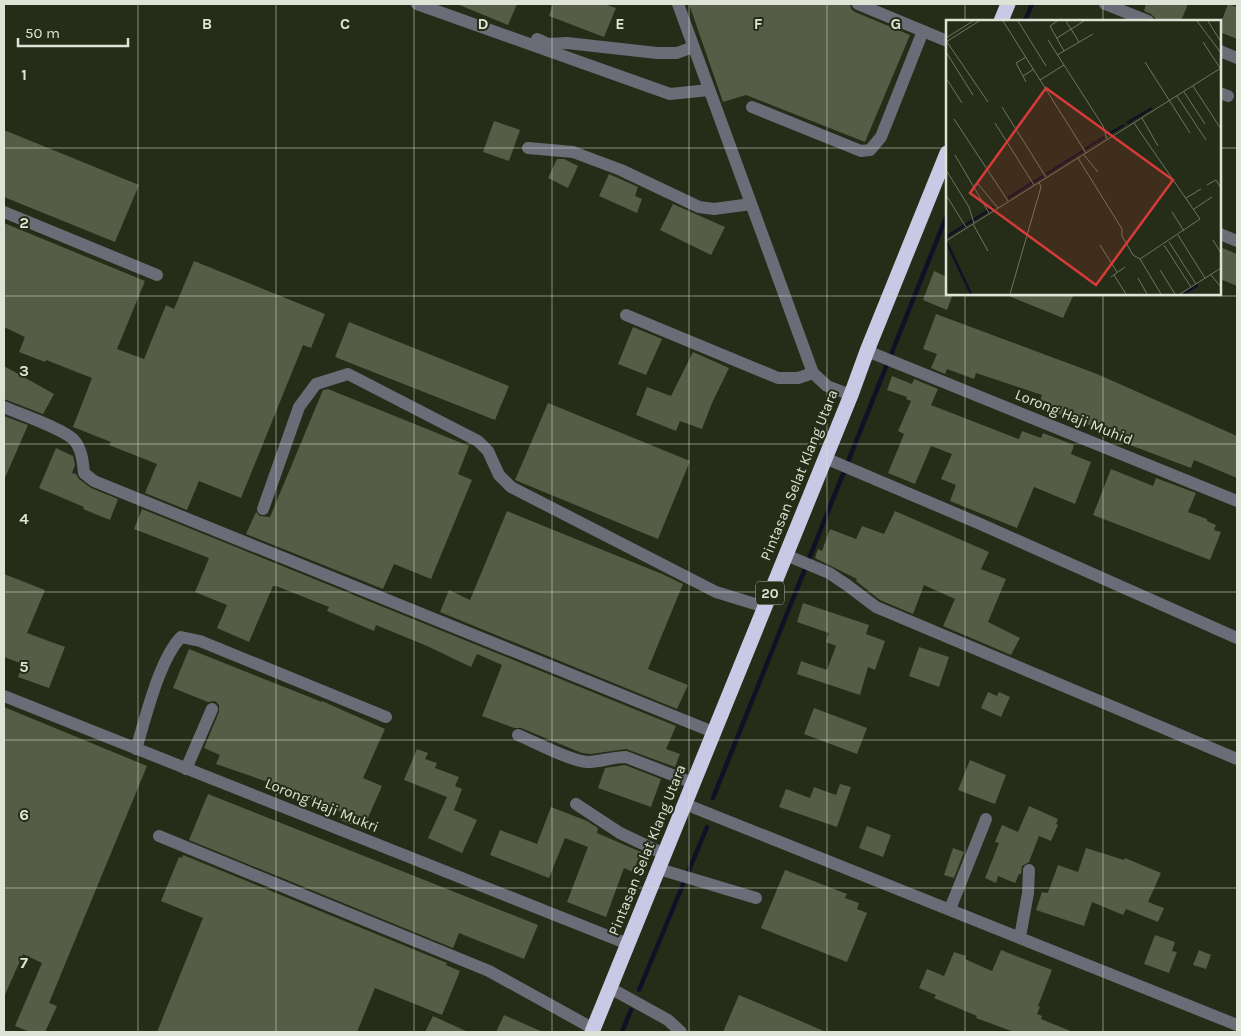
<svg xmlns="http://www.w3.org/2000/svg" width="1241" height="1036" font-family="Karla,sans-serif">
	<rect width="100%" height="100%" fill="#252c17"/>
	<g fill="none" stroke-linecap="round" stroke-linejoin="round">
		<g stroke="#101027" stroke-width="4.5">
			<path d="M1025,21l7,-17"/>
			<path d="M713,798l234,-583"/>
			<path d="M639,990l68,-163"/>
			<path d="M622,1032l9,-22"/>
		</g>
	</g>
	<g fill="#555d46">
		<path d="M457,4h60l-9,21z"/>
		<path d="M553,4h51l12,4 -12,29 -55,-21z"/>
		<path d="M689,4h161l1,5 4,3 55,23 -45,107 -119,-47 -23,7z"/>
		<path d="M1146,4h42l-7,17h-19l-6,-2 -5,-5 -7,-3z"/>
		<path d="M1228,4l9,3v32l-17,-7v-7z"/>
		<path d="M494,121l26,9 -11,31 -26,-9z"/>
		<path d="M4,130l135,55 -24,57 -111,-45z"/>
		<path d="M557,159h7l14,7 -10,22 -20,-10z"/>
		<path d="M609,174l29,13 -3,9 7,3 -5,14 -38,-17z"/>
		<path d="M673,204l52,23 -14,28 -51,-25z"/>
		<path d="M4,223l141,58 -28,68 27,10 22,-54 8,4 20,-48 131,53 -14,34 -8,-3 -62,153 -42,-17 -12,29 -42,-17 12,-29 -48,-19 2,-3 -38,-15 19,-49 -46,-18 -1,2 -26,-10 6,-15 -21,-10z"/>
		<path d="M1220,247l17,7v32l-17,-7z"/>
		<path d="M934,271l13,6v17h6l-6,16 -24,-10z"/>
		<path d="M1004,294h70l-11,24z"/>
		<path d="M936,314l161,60 140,62v42l-43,-18 -3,8 -69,-26 1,-3 -23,-10 -62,-23 4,-11 -66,-22 -2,6 -27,-10 -2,5 -14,-6 6,-14 -14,-5z"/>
		<path d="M349,322l160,64 -14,34 -160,-63z"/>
		<path d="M633,327l29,12 -16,36 -28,-11z"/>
		<path d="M693,352l36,16 -17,35 -10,26 -22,-8 -4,10 -40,-16 11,-28 24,9z"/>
		<path d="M4,366l50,28 -11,20 -39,-15z"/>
		<path d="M892,376l20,8 2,-5 24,10 -7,16 72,28 16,6 3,-8 19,7 2,-5 31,12 -3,9 20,8 -16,42 -41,-17 -17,41 -67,-27 6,-16 -15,-6 11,-25 -21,-8 -16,38 -27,-11 16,-39 -6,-3 13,-30 -5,-2 1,-2 -20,-7z"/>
		<path d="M328,389l141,57 -11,28 14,6 -41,99 -37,-15 -11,25 -137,-55 10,-22 4,4 10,1 53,-127z"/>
		<path d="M548,403l142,58 -32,78 -143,-59z"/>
		<path d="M4,416l24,9 -24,55z"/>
		<path d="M56,448l17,8 2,9 -3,8 4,1 3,5 12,9 27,11 -8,21 -27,-11 1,-2 -45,-19z"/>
		<path d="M1111,469l42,17 3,-8 40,15 -8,19 19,7v2l9,4 -2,5 7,2 -11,28 -117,-45z"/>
		<path d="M142,509l534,217 -10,23 14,5 -5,13 -49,-18 -35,5 -9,-1 -61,-25h-7l-32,-12 20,-51 -25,-11 -6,13 -44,-21 -51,-21 -2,6 -47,-20 2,-4 -53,-21h-3l-24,56 -32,-14 10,-23 -32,-13 14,-34 -75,-29z"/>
		<path d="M507,511l155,63 21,10 -35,85 40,16 -11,24 -237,-97 9,-22 21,10z"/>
		<path d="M895,511l94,41 -8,17 25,10 -18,43 32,16 -9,17 -68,-29 12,-27 -31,-14 -11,29 -33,-14 -24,-19 1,-2 -42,-21 3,-9 4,2 8,-22 26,10 6,-13 22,8z"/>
		<path d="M4,574l41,16 -18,43 38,14 -16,41 -31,-11 5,-13 -19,-7z"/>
		<path d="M803,603l66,22 -3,9 19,7 -10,29 -7,-3 -8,28 -63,-21 4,-13 26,9 9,-24 -10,-4 3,-9 -32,-11z"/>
		<path d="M919,647l30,10 -10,30 -30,-11z"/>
		<path d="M189,649l133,53v-1l63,28 -22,49 19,8 -19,43 -25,-10 3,-7 -20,-9 -32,-12 -1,2 -21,-9 1,-2 -52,-18 4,-9 -16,-7 15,-36v-7l-4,-4 -7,1 -35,-14z"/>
		<path d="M988,692l9,4 2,-4 11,5 -9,20 -20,-9z"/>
		<path d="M4,707l143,59 -98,237 8,3 -12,26h-15l-15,-6 27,-63 -19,-9 -19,43z"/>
		<path d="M814,708l53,20 -10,26 -53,-20z"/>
		<path d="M417,749l11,4 -3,6 12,4 -2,5 24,9 -4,9 7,3 -8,21 23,10 -15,33 -34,-15 19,-41 -43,-17z"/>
		<path d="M970,760l36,15 -11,29 -37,-14z"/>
		<path d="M625,765l36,14 -10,28 -53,-19 7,-20z"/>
		<path d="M840,784l11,3 -14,40 -58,-20 7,-18 24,9 4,-11 22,8z"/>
		<path d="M208,794l330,131 -14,34 -65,-26 -6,15 -264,-108z"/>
		<path d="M1029,806l29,13 -2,5 2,1 -7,16 -12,-5 -10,26 -7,4 -1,8h-2l-4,9 -17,-7 -2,7 -11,-5 14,-35 -4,-1 7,-17 16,7z"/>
		<path d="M551,807l36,14 11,7 -1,5 44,19 -8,20 -9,-4 -18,49 -39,-15 21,-55 -23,-9 -16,40 -59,-23 10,-25 37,14z"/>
		<path d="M867,826l24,9 -8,22 -24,-9z"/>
		<path d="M953,848l11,4 -10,26 -10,-3z"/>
		<path d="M1086,848l38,12 1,-2 36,15 -13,29 16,6 -6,14 -32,-13 -3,6 -31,-13 -8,24 -48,-16 6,-18 5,1 2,-3 9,-25 20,7z"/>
		<path d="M183,855l264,108 -1,2 14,6 -18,44 -67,-27 -18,44h-200l46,-114 -42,-17 18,-44 3,1z"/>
		<path d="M785,870l62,24 -2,4 14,5 -2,6 10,4 -20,49 -86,-34z"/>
		<path d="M1155,935l20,7 -3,9 5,1 -8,21 -25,-9z"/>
		<path d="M1001,950l51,20 -14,36 2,1 -3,7 5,2 -1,3 32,13h-59l-38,-14 1,-2 -43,-18 2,-3 -17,-7 8,-19 17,7 10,-24 12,4 -1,3 27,12z"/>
		<path d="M1199,950l12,5 -5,14 -13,-4z"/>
		<path d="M739,995l50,21 37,16h-103z"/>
		<path d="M504,1015l39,17h-47z"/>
		<path d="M433,1016l35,16h-43z"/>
	</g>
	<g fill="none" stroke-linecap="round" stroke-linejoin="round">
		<g stroke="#6b6c77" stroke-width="12">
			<path d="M417,4l253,90 39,-4"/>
			<path d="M678,4l135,369 14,13 24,9"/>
			<path d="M858,4l89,37"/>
			<path d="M1105,4l43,17"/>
			<path d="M537,39l11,5 19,-1 90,10h20l16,-6"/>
			<path d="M1220,51l17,7"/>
			<path d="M1220,93l8,3"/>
			<path d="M752,107l109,44 9,-1 11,-13 42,-106"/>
			<path d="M528,148l45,4 48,18 78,37 15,2 37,-5"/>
			<path d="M4,212l153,63"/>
			<path d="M1220,234l17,7"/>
			<path d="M626,315l152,63h20l15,-5"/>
			<path d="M867,351l370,150"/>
			<path d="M4,407c16,7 60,22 70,33 8,9 9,23 10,33l10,8 619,251"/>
			<path d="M825,458l153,65 259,115"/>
			<path d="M263,509l36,-102 17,-23 32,-10 130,67 10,10 11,24 12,12 205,105 49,15"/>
			<path d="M786,555l43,18 18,12 29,22 361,152"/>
			<path d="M4,696l624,248"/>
			<path d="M518,735c17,7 52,26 69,27 13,0 26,-5 39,-5l67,26"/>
			<path d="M136,749c10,-32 23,-89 45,-112l19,4 186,76"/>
			<path d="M186,769l26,-60"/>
			<path d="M576,804l44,29 44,21"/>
			<path d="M685,804l552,221"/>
			<path d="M159,836l330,135 105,58"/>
			<path d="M659,869l97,29"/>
			<path d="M950,909l36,-90"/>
			<path d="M1020,937l8,-44 1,-23"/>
			<path d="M610,988l58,32 13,12"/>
		</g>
		<g stroke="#c8cae5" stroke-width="15">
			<path d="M1001,21l7,-17"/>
			<path d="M592,1032l259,-637 16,-44 80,-198"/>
		</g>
	</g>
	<path fill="none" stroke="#dde3d5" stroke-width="1" stroke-opacity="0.55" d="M138,4v1028M276,4v1028M414,4v1028M552,4v1028M689,4v1028M827,4v1028M965,4v17M1103,4v17M4,148h943M1220,148h17M965,294v738M1103,294v738M4,296h1233M4,444h1233M4,592h1233M4,740h1233M4,888h1233"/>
	<g text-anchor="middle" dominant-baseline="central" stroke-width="4" stroke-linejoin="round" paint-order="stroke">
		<rect fill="#252c17" stroke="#a6ac9c" stroke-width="1" x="756" y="581.5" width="28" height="23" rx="4"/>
		<g font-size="14" font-weight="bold" fill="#dde3d5">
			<text x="770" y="593">20</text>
		</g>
		<g font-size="15" fill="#dde3d5" stroke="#252c17">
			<text transform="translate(1074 417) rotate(22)">Lorong Haji Muhid</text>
			<text transform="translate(799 475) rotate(-68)">Pintasan Selat Klang Utara</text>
			<text transform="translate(322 805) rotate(22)">Lorong Haji Mukri</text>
			<text transform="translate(647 850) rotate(-68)">Pintasan Selat Klang Utara</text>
		</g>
	</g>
	<g transform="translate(946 20)">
		<rect width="275" height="275" fill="#252c17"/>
		<path fill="none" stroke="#101027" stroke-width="2.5" d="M181,103l25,-15M161,115l17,-10M139,129l19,-12M100,154l37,-23M62,178l35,-22M0,217l48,-30M1,223l24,51M238,274l14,-9"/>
		<path fill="none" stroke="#6f7563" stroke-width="1" d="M57,1l83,132M72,1l28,45M111,1l-7,5 14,25M120,1l13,21M251,1l24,32M262,1l13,21M0,18l27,-17M111,18l27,-17M102,20l55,86 4,13M0,22l33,-21M1,22l41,60M257,22l17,26M0,32l27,43M111,35l36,-21M199,42l45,71M77,56l-7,-13 10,-6M0,58l16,25M94,60l24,-15M80,62l-3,-6 11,-7M247,66l28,43M238,72l21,32M231,76l29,44M56,87l44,70M196,98l16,28M8,99l54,82M49,103l39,62M188,103l66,96 -60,40M9,135l34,58M138,135l14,17M132,138l44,71v7l11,19 7,4M0,150l23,37 5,16M32,164l20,24M261,165l9,-5 5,8M0,175l20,32M240,178l15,-9M248,189l18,-12M226,192l12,19M27,204l15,27M232,215l27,43M267,220l8,13M0,221l275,-173M223,222l27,42M154,225l17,27M218,225l27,42M194,239l21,35M214,250l15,24M168,255l12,19M265,255l10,12M165,257l14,-10M192,258l9,16M64,274l31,-107 -2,-5M234,274l41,-26"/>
		<path fill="#d73b39" fill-opacity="0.15" stroke="#d73b39" stroke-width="2.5" d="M100,68l127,92 -77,105 -126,-92z"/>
		<rect width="275" height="275" fill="none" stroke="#dde3d5" stroke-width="2.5"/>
	</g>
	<g font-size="16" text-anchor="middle" font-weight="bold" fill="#dde3d5" stroke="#252c17" stroke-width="4" stroke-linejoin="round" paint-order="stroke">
		<text x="207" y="29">B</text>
		<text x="345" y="29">C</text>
		<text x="483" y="29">D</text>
		<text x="620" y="29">E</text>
		<text x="758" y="29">F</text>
		<text x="896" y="29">G</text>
		<text x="24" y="80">1</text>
		<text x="24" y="228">2</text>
		<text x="24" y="376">3</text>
		<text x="24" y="524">4</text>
		<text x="24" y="672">5</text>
		<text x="24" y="820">6</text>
		<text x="24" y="968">7</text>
	</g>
	<rect width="1241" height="1036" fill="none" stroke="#dde3d5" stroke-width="10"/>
	<path d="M18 38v8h110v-8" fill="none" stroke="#dde3d5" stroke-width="2.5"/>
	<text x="25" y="38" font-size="15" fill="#dde3d5" stroke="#252c17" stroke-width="4" paint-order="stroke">50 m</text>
</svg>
